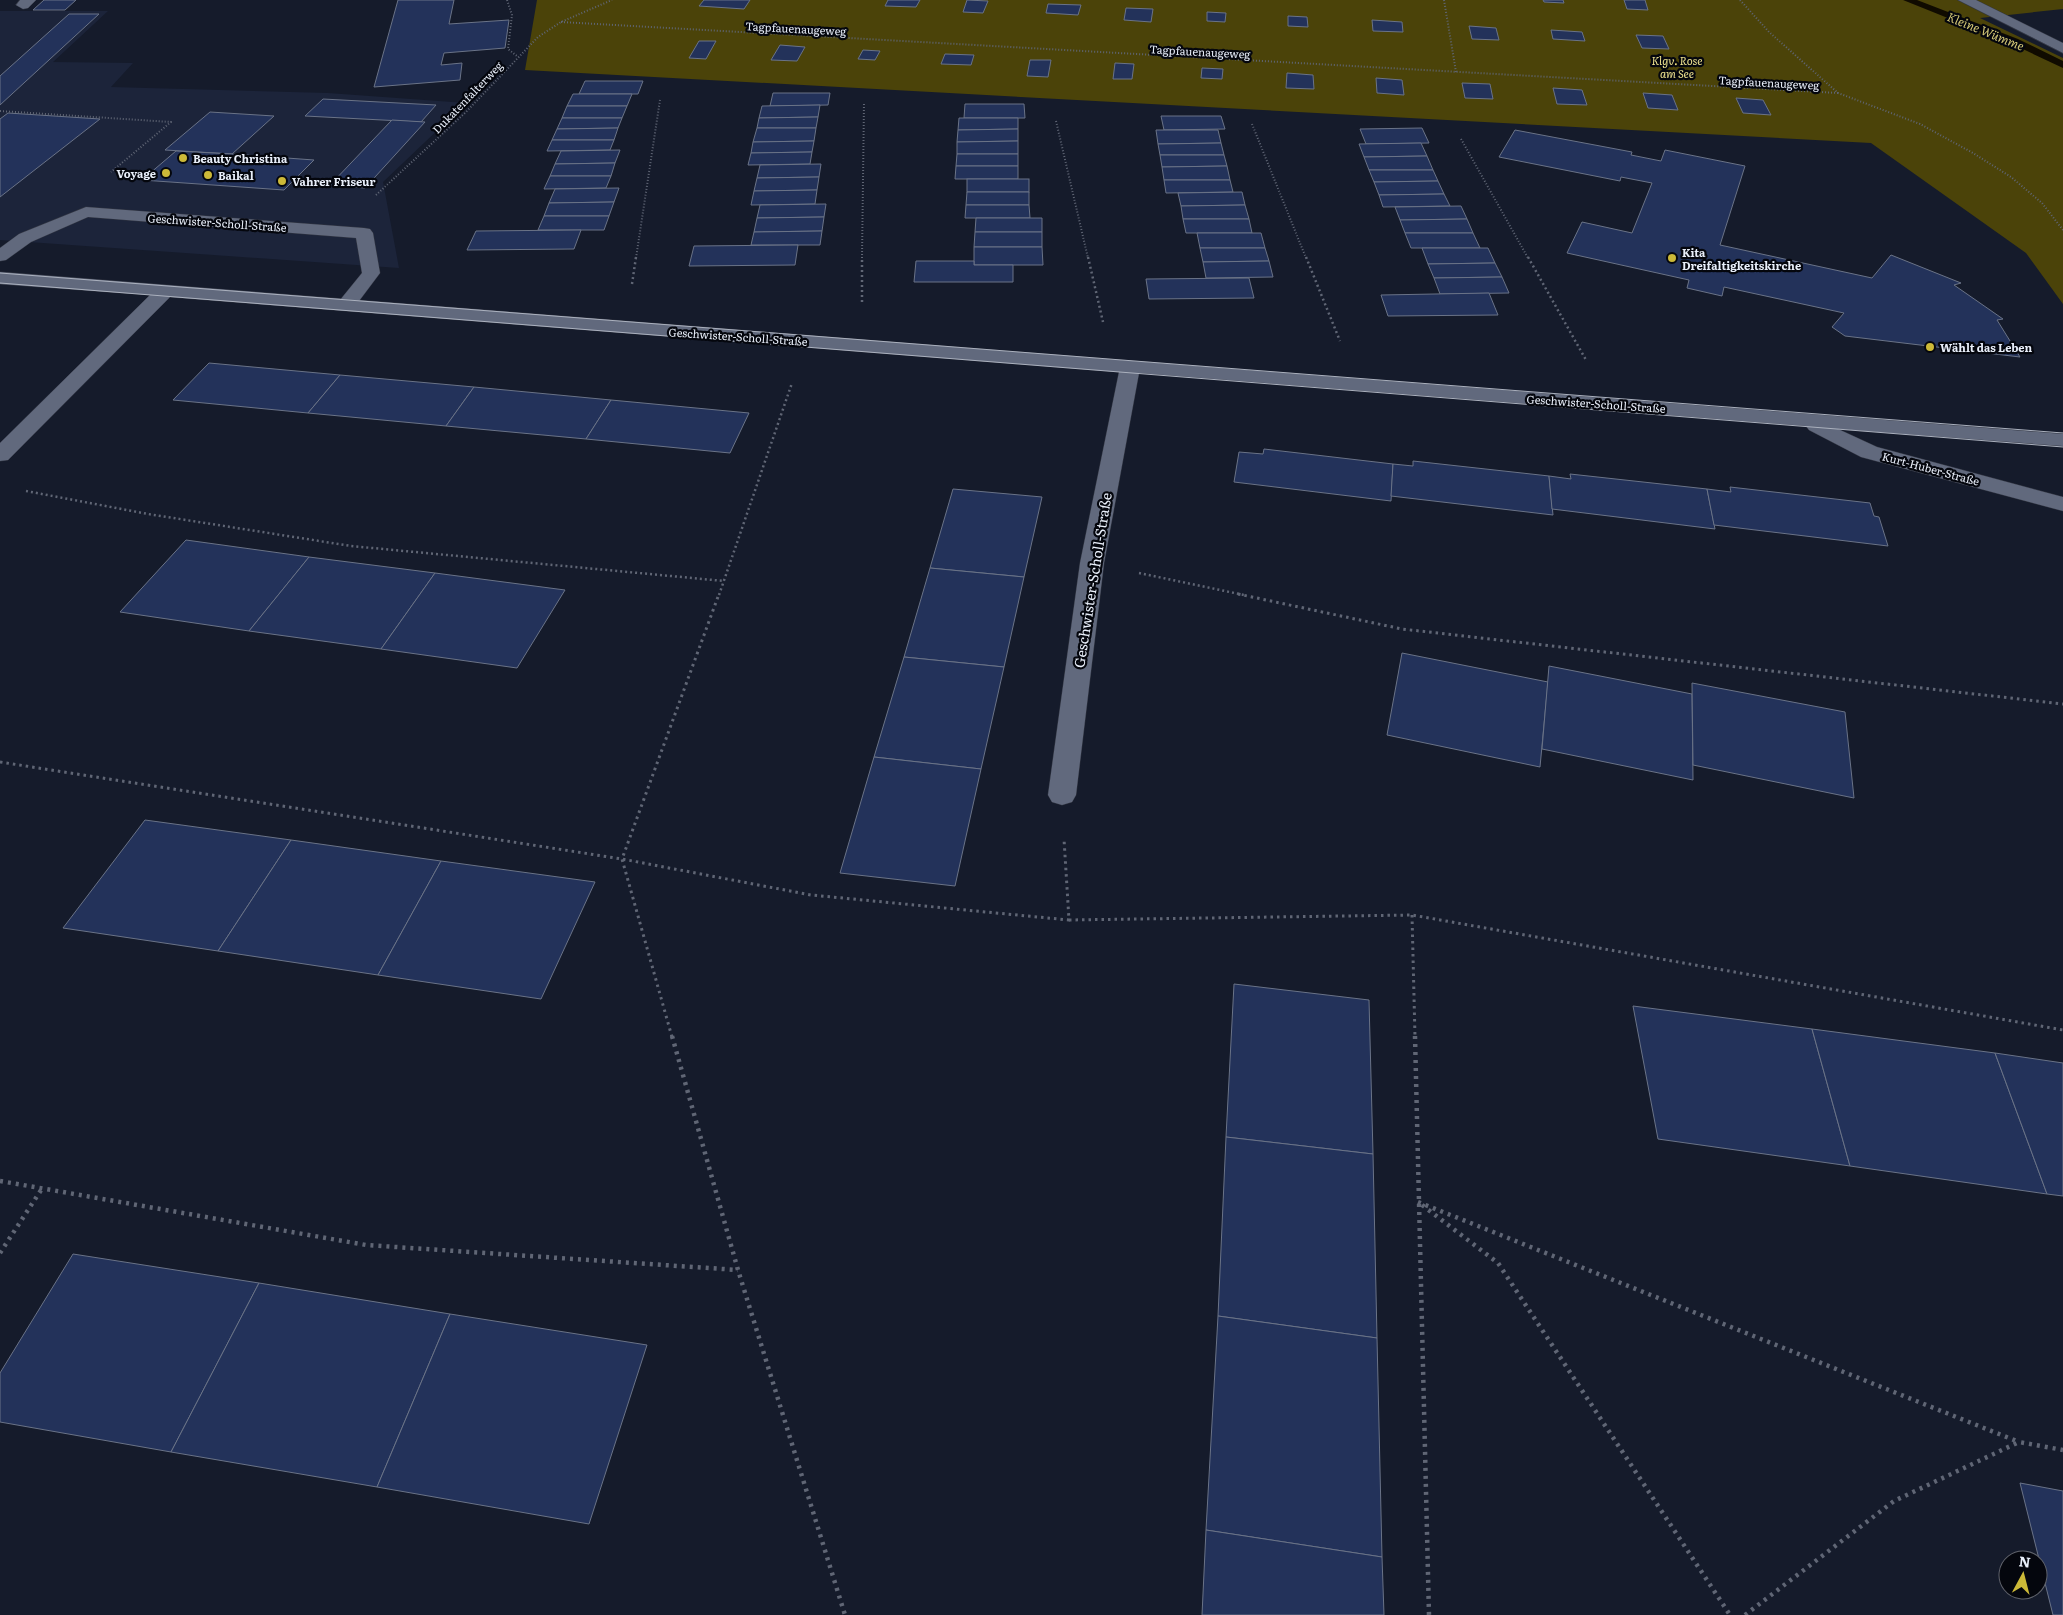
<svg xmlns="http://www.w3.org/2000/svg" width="2063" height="1615" font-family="Literata,serif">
	<rect width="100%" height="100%" fill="#151b2b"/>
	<path fill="#1c243a" d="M0,11h108l-55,51 80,1 -22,24 217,6 138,10 -83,79 16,86 -399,-28z"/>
	<path fill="#4b4309" d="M537,0h1526v9l-83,9 83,40v246l-37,-51 -155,-110 -1346,-73z"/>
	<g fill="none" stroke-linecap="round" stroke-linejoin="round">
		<path fill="#100b00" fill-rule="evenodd" d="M1903,0h14l101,39 45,22v7l-53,-25z"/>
	</g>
	<g fill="#23325a" stroke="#6a7387">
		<path d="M44,0h32l-11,10h-32z"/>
		<path d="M398,0h56l-5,24 60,-4 -4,28 -61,5 -3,12 21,-2 -2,17 -86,7z"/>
		<path d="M704,0h46l-6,9 -45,-3z"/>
		<path d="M888,0h32l-4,7 -31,-1z"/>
		<path d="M967,0l21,1 -5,12 -20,-1z"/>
		<path d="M1543,0h20l1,3 -20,-1z"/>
		<path d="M1624,0h21l3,10 -21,-1z"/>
		<path d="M1048,4l33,1 -3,10 -32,-2z"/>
		<path d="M1126,8l27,1 -2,13 -27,-2z"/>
		<path d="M1207,12l19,1 -1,9 -18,-1z"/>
		<path d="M69,14h30l-99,91v-29z"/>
		<path d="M1288,16l19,1 1,10 -20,-1z"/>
		<path d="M1372,20l30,2 1,10 -30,-1z"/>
		<path d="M1469,26l27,2 3,12 -27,-1z"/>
		<path d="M1551,30l31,2 3,9 -32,-2z"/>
		<path d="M1636,35l27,1 6,13 -27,-1z"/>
		<path d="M699,41h17l-10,18 -17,-1z"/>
		<path d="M780,45l25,2 -8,14 -26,-1z"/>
		<path d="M863,50l17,1 -5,9 -17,-1z"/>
		<path d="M945,54l29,1 -3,10 -30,-1z"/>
		<path d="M1030,60h21l-3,17 -21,-1z"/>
		<path d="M1115,63l19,1 -2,15h-19z"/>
		<path d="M1202,68l21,1 -1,10 -21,-1z"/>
		<path d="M1287,73l26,2 1,14 -28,-1z"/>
		<path d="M1376,78l26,2 2,15 -27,-2z"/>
		<path d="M585,81h58l-5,13h-59z"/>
		<path d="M1462,83l28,1 3,15 -28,-1z"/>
		<path d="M1553,88l29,2 5,15 -30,-1z"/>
		<path d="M773,93h57l-2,12 -58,1z"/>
		<path d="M1643,93l29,2 6,15 -30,-2z"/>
		<path d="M573,94h59l-5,12h-60z"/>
		<path d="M1736,98l27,2 8,15 -28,-2z"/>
		<path d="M323,99l113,6 -15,17 -116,-6z"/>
		<path d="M965,104h59l1,14h-61z"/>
		<path d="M820,105l-2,12 -59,1 3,-12z"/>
		<path d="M567,106h60l-5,12h-60z"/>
		<path d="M210,112l64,4 -42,38 -67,-4z"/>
		<path d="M8,113l92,6 -100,78v-78z"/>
		<path d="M1161,116h60l4,13 -61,1z"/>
		<path d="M818,117l-2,11h-59l2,-10z"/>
		<path d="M562,118h60l-4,10 -61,1z"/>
		<path d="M959,118h59v11l-60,1z"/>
		<path d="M392,120l33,2 -60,66 -35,-3z"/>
		<path d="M618,128l-4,12h-62l5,-11z"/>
		<path d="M757,128h59l-2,13 -61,1z"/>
		<path d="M1422,128l7,15 -63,1 -6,-15z"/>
		<path d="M1018,129v12l-61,1 1,-12z"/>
		<path d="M1156,130h62l3,13 -63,1z"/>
		<path d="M1515,130l117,22 -1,3 30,6 4,-11 80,16 -25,79 152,33 19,-23 70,28 -7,2 49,34 -6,1 23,37 -175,-21 -13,-9 12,-14 -120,-26 -2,9 -35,-8 2,-8 -122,-27 15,-31 50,11 20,-50 -31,-6 -1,4 -121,-24z"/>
		<path d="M552,140h62l-4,10 -63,1z"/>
		<path d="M814,141l-2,11 -61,1 2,-11z"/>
		<path d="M1018,141v13h-61v-12z"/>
		<path d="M1221,143l3,12h-64l-2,-11z"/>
		<path d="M1421,143l6,13 -63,1 -5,-13z"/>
		<path d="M620,150l-5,13 -60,1 6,-13z"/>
		<path d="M176,151l56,3 82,6 -30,30 -142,-10z"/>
		<path d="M812,152l-2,12 -62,1 3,-12z"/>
		<path d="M957,154h61v12h-62z"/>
		<path d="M1160,155h64l3,11 -65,1z"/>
		<path d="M1427,156l6,14h-64l-5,-13z"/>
		<path d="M615,163l-4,13h-61l5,-12z"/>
		<path d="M821,164l-2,13 -62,1 3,-13z"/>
		<path d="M956,166h62v13h-63z"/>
		<path d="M1227,166l3,14h-66l-2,-13z"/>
		<path d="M1369,170h64l5,11 -64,1z"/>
		<path d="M550,176h61l-5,12 -62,1z"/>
		<path d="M819,177l-2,13 -63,1 3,-13z"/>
		<rect x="967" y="179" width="62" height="13"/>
		<path d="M1164,180h66l3,12 -67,1z"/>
		<path d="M1438,181l6,13 -65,1 -5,-13z"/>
		<path d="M619,188l-5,14 -65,1 6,-14z"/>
		<path d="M817,190l-2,14 -64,1 3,-14z"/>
		<path d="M967,192h62v13h-63z"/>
		<path d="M1242,192l3,13 -64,1 -3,-13z"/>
		<path d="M1444,194l6,12 -67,1 -4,-12z"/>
		<path d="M614,202l-5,14h-65l5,-13z"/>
		<path d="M826,204l-2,13 -67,1 3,-13z"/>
		<path d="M966,205h63l1,13h-65z"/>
		<path d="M1245,205l4,14h-66l-2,-13z"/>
		<path d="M1461,206l6,13 -67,1 -5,-13z"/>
		<path d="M544,216h65l-5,14h-66z"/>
		<path d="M824,217l-2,14 -68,1 3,-14z"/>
		<path d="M976,218h66v14h-67z"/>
		<path d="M1183,219h66l3,14h-66z"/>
		<path d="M1467,219l6,14h-68l-5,-13z"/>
		<path d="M581,230l-7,19 -107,1 9,-19z"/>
		<path d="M822,231l-2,14h-69l3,-13z"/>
		<path d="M975,232h67v15h-68z"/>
		<path d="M1197,233h64l4,15h-65z"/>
		<path d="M1405,233h68l7,15h-69z"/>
		<path d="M798,245l-3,20 -106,1 5,-20z"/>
		<path d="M974,247h68l1,18h-69z"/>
		<path d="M1200,248h65l4,13 -66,1z"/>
		<path d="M1422,248h66l7,15 -67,1z"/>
		<path d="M916,261h58v4h39v17h-99z"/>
		<path d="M1269,261l4,16 -67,1 -3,-16z"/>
		<path d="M1495,263l7,14 -68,1 -6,-14z"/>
		<path d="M1502,277l7,16 -69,1 -6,-16z"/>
		<path d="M1249,278l5,20 -105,1 -3,-20z"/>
		<path d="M1489,293l9,22 -110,1 -7,-21z"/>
		<path d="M209,363l131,12 -32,38 -135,-13z"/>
		<path d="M340,375l134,12 -28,39 -138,-13z"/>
		<path d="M474,387l137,13 -25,39 -140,-13z"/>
		<path d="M611,400l138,13 -19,40 -144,-14z"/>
		<path d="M1264,449l129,15 -2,37 -157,-19 5,-30 24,2z"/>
		<path d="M1413,461l136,15 4,39 -162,-19 2,-32 20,2z"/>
		<path d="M1570,474l137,15 8,40 -163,-20 -3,-33 22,3z"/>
		<path d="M1730,487l140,16 4,13 5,1 9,29 -174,-21 -7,-36 24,3z"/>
		<path d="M953,489l89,8 -18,80 -94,-9z"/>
		<path d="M186,540l123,17 -60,74 -129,-19z"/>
		<path d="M309,557l126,16 -54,76 -132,-18z"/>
		<path d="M930,568l94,9 -20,90 -100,-10z"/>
		<path d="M435,573l130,17 -48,78 -136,-19z"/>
		<path d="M1402,653l146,29 -8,85 -153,-32z"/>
		<path d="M904,657l100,10 -23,102 -107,-12z"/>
		<path d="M1549,666l143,28 1,86 -151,-31z"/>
		<path d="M1692,683l153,29 9,86 -161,-33z"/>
		<path d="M874,757l107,12 -26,117 -115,-13z"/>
		<path d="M145,820l146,20 -73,111 -155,-23z"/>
		<path d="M291,840l150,21 -63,114 -160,-24z"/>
		<path d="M441,861l154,21 -54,117 -163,-24z"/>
		<path d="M1234,984l135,16 4,154 -147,-17z"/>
		<path d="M1633,1006l179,23 38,137 -192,-27z"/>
		<path d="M1812,1029l183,24 52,141 -197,-28z"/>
		<path d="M1995,1053l68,10v133l-16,-2z"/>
		<path d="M1226,1137l147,17 4,184 -159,-22z"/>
		<path d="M73,1254l186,29 -88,169 -171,-30v-49z"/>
		<path d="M259,1283l191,31 -73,173 -206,-35z"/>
		<path d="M450,1314l197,31 -58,179 -212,-37z"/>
		<path d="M1218,1316l159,22 5,219 -176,-27z"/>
		<path d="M2020,1483l43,8v124h-10z"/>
		<path d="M1206,1530l176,27 2,58h-182z"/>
	</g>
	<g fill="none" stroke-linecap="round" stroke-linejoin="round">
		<defs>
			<g id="lane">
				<path d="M20,0h16l-8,8 -5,1 -7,-4z"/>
				<path d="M1958,0h18l87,43v10z"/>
				<path d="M86,207l278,21 6,1 3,4 7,40 -27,36h-14l-3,-4 26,-32 -6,-35 -268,-21 -57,25 -25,18 -6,1v-13l19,-14z"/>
			</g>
			<path id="street" d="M0,272l2063,162v12l-225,-17 39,18 186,50v14l-202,-54 -52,-27 -3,-4 -667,-53 -35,190 -28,232 -4,7 -10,3 -10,-3 -4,-7 32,-232 39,-191 -949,-75 -162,163 -8,1v-18l150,-148 -150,-11z"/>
		</defs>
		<use href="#lane" stroke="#313541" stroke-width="1"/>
		<use href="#street" stroke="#313541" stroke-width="1"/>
		<g stroke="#606675" stroke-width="2" stroke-dasharray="1 2" stroke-linecap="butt">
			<path d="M507,0l5,15 -4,34 9,7"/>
			<path d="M1444,0l12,72"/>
			<path d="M1740,0l29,32 69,61 82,31 53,29 38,24 31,26 21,27"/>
			<path d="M561,22l1277,71"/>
			<path d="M0,111l171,11 -60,50"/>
			<path d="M1056,121l32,137"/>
			<path d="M1252,124l54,134"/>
			<path d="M1461,139l67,119"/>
			<path d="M376,195l90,-83 72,-75 23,-15 51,-22"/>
			<path d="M636,258l24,-158"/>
			<path d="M862,258l2,-156"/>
		</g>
		<g stroke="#606675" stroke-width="2.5" stroke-dasharray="2 3" stroke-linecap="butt">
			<path d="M1088,257l15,65"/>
			<path d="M1306,257l34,84"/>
			<path d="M1528,257l58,103"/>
			<path d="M632,284l4,-27"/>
			<path d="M862,302v-45"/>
			<path d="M26,491l122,23 203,32 373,35"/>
			<path d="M1139,573l105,22"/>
			<path d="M719,595l73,-212"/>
		</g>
		<g stroke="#606675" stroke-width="3" stroke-dasharray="2.5 4" stroke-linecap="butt">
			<path d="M1238,594l164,35 661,75"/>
			<path d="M0,762l622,97 189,36 258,25 -5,-81"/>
			<path d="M1412,915l3,122"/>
			<path d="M1069,920l343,-5 651,115"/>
			<path d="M672,1037l-50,-178 97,-265"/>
		</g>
		<g stroke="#606675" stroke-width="4.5" stroke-dasharray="3 5" stroke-linecap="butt">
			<path d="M672,1036l66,234 107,345"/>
			<path d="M1415,1036l14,579"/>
			<path d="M0,1181l366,64 372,25"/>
			<path d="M1418,1202l601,240"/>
			<path d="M1422,1205l76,58 232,352"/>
			<path d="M0,1253l43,-66"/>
			<path d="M1745,1615l149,-114 125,-59 44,8"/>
		</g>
		<use href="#lane" fill="#61697d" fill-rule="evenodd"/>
		<use href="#street" fill="#61697d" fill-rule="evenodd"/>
		<g stroke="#abb1be" stroke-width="1">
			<path d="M0,273l2063,160"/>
			<path d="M0,283l2063,164"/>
		</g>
	</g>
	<g fill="#ccb938" stroke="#04060d" stroke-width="2">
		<circle cx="183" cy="158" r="5"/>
		<circle cx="166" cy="173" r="5"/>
		<circle cx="208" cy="175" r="5"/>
		<circle cx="282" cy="181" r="5"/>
		<circle cx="1672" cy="258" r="5"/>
		<circle cx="1930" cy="347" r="5"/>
	</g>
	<g text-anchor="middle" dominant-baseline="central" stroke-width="4.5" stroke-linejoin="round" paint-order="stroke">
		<g font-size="11" fill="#e9effa" stroke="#04060d">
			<text transform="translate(796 28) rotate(3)">Tagpfauenaugeweg</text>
			<text transform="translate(1200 51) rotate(3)">Tagpfauenaugeweg</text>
			<text transform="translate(1769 82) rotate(3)">Tagpfauenaugeweg</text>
			<text transform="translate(467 97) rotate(-46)">Dukatenfalterweg</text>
			<text transform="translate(217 222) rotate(4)">Geschwister-Scholl-Straße</text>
			<text transform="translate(738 336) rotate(4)">Geschwister-Scholl-Straße</text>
			<text transform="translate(1596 403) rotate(4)">Geschwister-Scholl-Straße</text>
			<text transform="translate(1931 468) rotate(15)">Kurt-Huber-Straße</text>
		</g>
		<g font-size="11" font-style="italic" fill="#ede18e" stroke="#04060d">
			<text x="1677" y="60">Klgv. Rose<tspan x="1677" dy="13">am See</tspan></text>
		</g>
		<g font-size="11" font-weight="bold" fill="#e9effa" stroke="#04060d" text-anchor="start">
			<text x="193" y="158">Beauty Christina</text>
			<text x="156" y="173" text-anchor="end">Voyage</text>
			<text x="218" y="175">Baikal</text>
			<text x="292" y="181">Vahrer Friseur</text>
			<text x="1682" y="252">Kita<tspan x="1682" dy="13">Dreifaltigkeitskirche</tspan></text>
			<text x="1940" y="347">Wählt das Leben</text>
		</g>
		<g font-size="12" font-style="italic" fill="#d6ca78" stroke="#04060d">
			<text transform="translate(1986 31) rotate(22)">Kleine Wümme</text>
		</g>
		<g font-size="14" fill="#e9effa" stroke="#04060d">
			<text transform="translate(1092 580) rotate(-81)">Geschwister-Scholl-Straße</text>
		</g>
	</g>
	<g transform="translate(2023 1575) rotate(7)"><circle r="24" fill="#04060d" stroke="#60636c"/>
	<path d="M0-4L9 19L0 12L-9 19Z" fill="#ccb938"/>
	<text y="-8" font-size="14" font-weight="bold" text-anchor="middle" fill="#e9effa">N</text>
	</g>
</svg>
